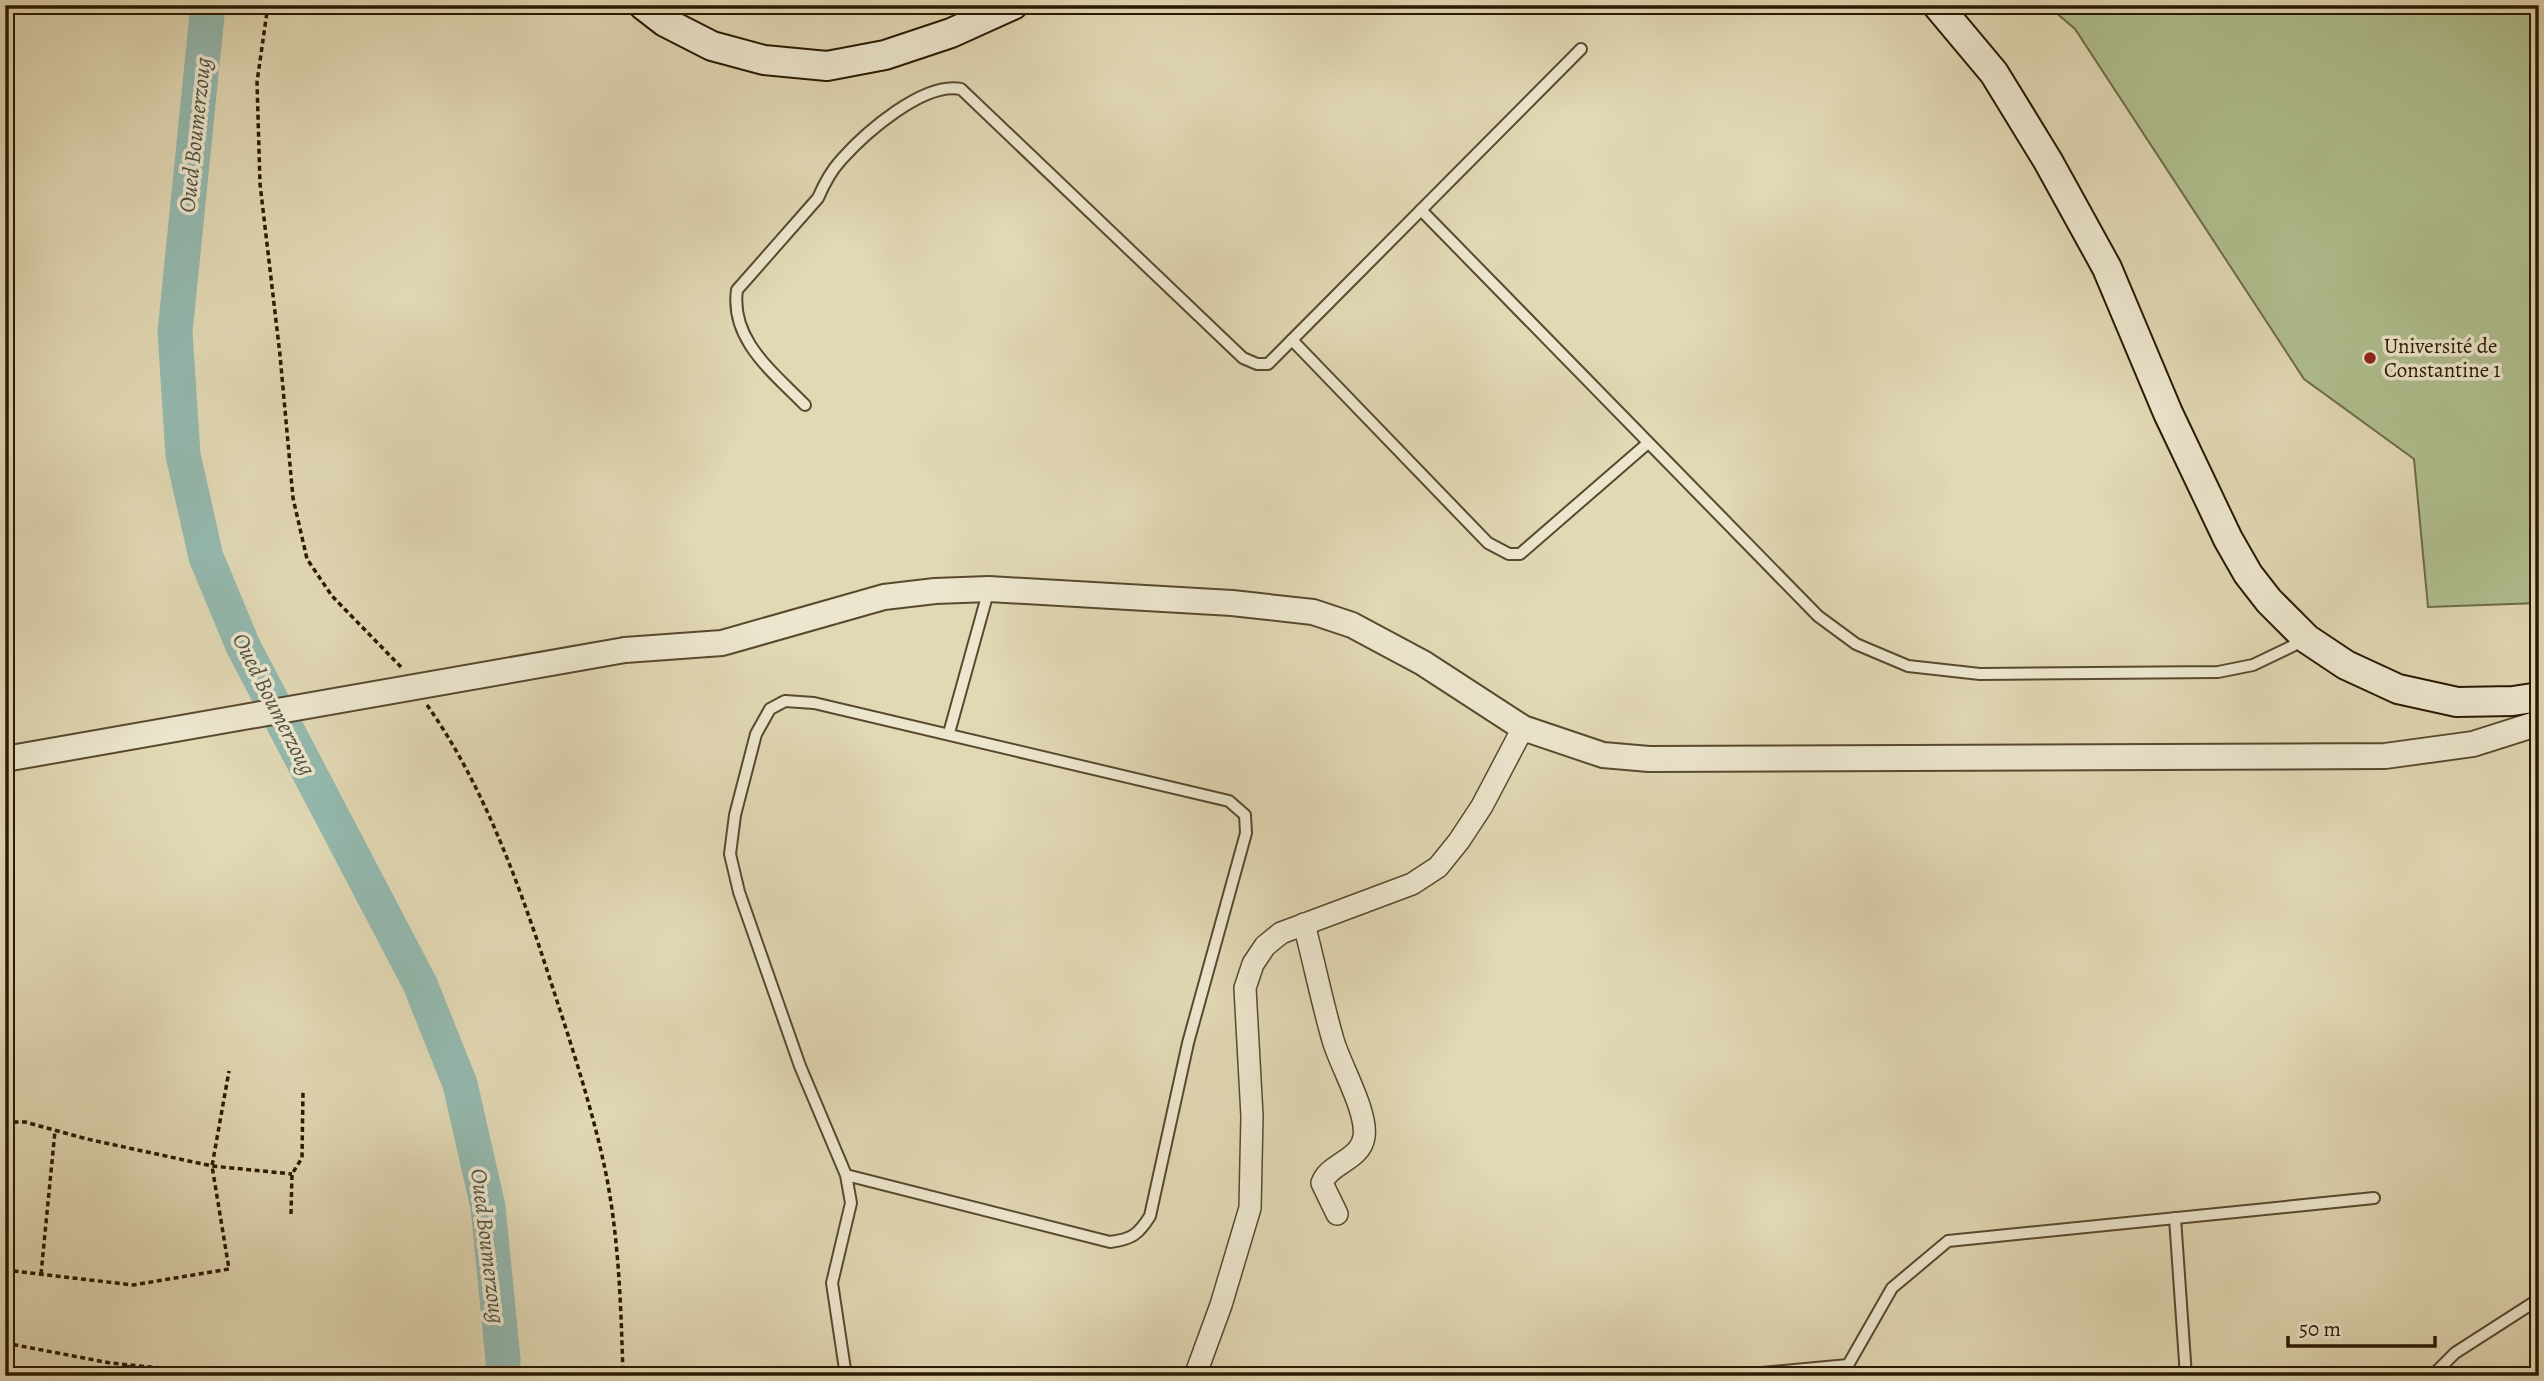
<svg xmlns="http://www.w3.org/2000/svg" width="2544" height="1381" font-family="Alegreya,serif">
	<rect width="100%" height="100%" fill="#e1d8b4"/>
	<filter id="stains"><feTurbulence type="fractalNoise" baseFrequency=".00286" numOctaves="4"/><feColorMatrix values="0 0 0 0 .2 0 0 0 0 .09 0 0 0 0 .02 0 0 0 .5 -.17"/></filter>
	<radialGradient id="worn" r=".72"><stop offset=".6" stop-color="#630" stop-opacity="0"/><stop offset="1" stop-color="#630" stop-opacity=".3"/></radialGradient>
	<path fill="#b0bf8f" stroke="#6d6c48" stroke-width="2" d="M2047,5h492v598l-111,4 -14,-148 -110,-80 -229,-350z"/>
	<g fill="none" stroke-linecap="round" stroke-linejoin="round">
		<path stroke="#94b9af" stroke-width="35" d="M208,5l-33,327 8,123 23,102 37,89 177,338 40,100 28,123 15,152v17"/>
		<defs>
			<g id="service">
				<path d="M1421,210l397,406 38,28 52,22 72,8 238,-2 35,-7 52,-25"/>
				<path d="M1292,340l196,203 21,11h11l128,-111"/>
				<path d="M805,405c-32,-33 -75,-65 -68,-115l81,-92c6,-14 13,-27 23,-38 24,-27 83,-79 120,-71l282,269 14,6h11l313,-315"/>
				<path d="M949,733l40,-144"/>
				<path d="M2175,1218l11,158"/>
				<path d="M846,1376l-14,-93 19,-80 -5,-28 -46,-109 -61,-174 -9,-38 5,-39 21,-81 14,-25 15,-8 29,2 415,98 16,14 1,18 -58,210 -38,173c-12,19 -18,23 -40,26l-264,-67"/>
				<path d="M1730,1376l118,-11 44,-77 56,-47 426,-43"/>
				<path d="M2432,1376l23,-23 81,-52 3,-25"/>
			</g>
			<g id="minor">
				<path d="M1304,924c10,38 18,78 29,116 7,25 35,72 31,97 -4,24 -35,26 -42,46l15,31"/>
				<path d="M1195,1376l26,-71 29,-97 2,-92 -7,-128 8,-24 12,-18 16,-13 131,-49 26,-17 21,-26 23,-35 41,-78"/>
			</g>
			<path id="tertiary" d="M625,650l97,-7 162,-46 51,-6 54,-2 243,14 81,9 39,13 71,38 100,65 80,27 46,4 736,-3 88,-12 66,-21"/>
			<g id="secondary">
				<path d="M643,5l22,17 47,24 52,14 63,6 58,-11 66,-22 62,-28"/>
				<path d="M1937,5l57,68 54,88 59,107 61,145 60,126 20,35 21,27 38,38 39,26 52,24 59,13 56,-1 26,-4"/>
			</g>
		</defs>
		<use href="#service" stroke="#58492e" stroke-width="14"/>
		<use href="#minor" stroke="#58492e" stroke-width="24"/>
		<use href="#tertiary" stroke="#58492e" stroke-width="28"/>
		<use href="#secondary" stroke="#2a1901" stroke-width="32"/>
		<g stroke="#2a1901" stroke-width="3.5" stroke-dasharray="5 3.5" stroke-linecap="butt">
			<path d="M268,5l-11,77 3,102 20,171 13,143 14,61 25,37 69,71"/>
			<path d="M427,705c61,86 98,196 130,296 18,55 36,112 48,168 14,67 16,139 18,207"/>
			<path d="M5,1122h20l62,17 125,27 80,8"/>
			<path d="M291,1214l1,-40 10,-16 1,-67"/>
			<path d="M5,1270l128,15 96,-16 -17,-103 17,-95"/>
			<path d="M41,1274l14,-143"/>
			<path d="M5,1343l105,20 130,13"/>
			<path d="M127,1376l2,-11"/>
			<path d="M2518,1376l21,-7"/>
		</g>
		<use href="#service" stroke="#ece6ce" stroke-width="10"/>
		<use href="#minor" stroke="#ece6ce" stroke-width="21"/>
		<use href="#tertiary" stroke="#ece6ce" stroke-width="24"/>
		<use href="#secondary" stroke="#ece6ce" stroke-width="28"/>
		<defs>
			<path id="tertiary-bridge" d="M5,759l620,-109"/>
		</defs>
		<use href="#tertiary-bridge" stroke="#58492e" stroke-width="28" stroke-linecap="butt"/>
		<use href="#tertiary-bridge" stroke="#ece6ce" stroke-width="24"/>
	</g>
	<circle fill="#8f2418" stroke="#ece6ce" stroke-width="2.5" cx="2370" cy="358" r="7"/>
	<g text-anchor="middle" dominant-baseline="central" stroke-width="7" stroke-linejoin="round" paint-order="stroke">
		<g font-size="21" fill="#2a1901" stroke="#ece6ce" text-anchor="start">
			<text x="2384" y="346">Université de<tspan x="2384" dy="24">Constantine 1</tspan></text>
		</g>
		<g font-size="23" font-style="italic" fill="#4f513e" stroke="#ece6ce">
			<text transform="translate(195 135) rotate(-84)">Oued Boumerzoug</text>
			<text transform="translate(274 704) rotate(63)">Oued Boumerzoug</text>
			<text transform="translate(488 1246) rotate(83)">Oued Boumerzoug</text>
		</g>
	</g>
	<rect width="2544" height="1381" fill="none" stroke="#e1d8b4" stroke-width="28"/>
	<rect x="7" y="7" width="2530" height="1367" fill="none" stroke="#2a1901" stroke-width="3.5"/>
	<rect x="14" y="14" width="2516" height="1353" fill="none" stroke="#2a1901" stroke-width="2"/>
	<path d="M2288 1336v10h147v-10" fill="none" stroke="#2a1901" stroke-width="3.5"/>
	<text x="2299" y="1336" font-size="21" fill="#2a1901" stroke="#ece6ce" stroke-width="5" paint-order="stroke">50 m</text>
	<rect width="100%" height="100%" filter="url(#stains)"/>
	<rect width="100%" height="100%" fill="url(#worn)"/>
</svg>
